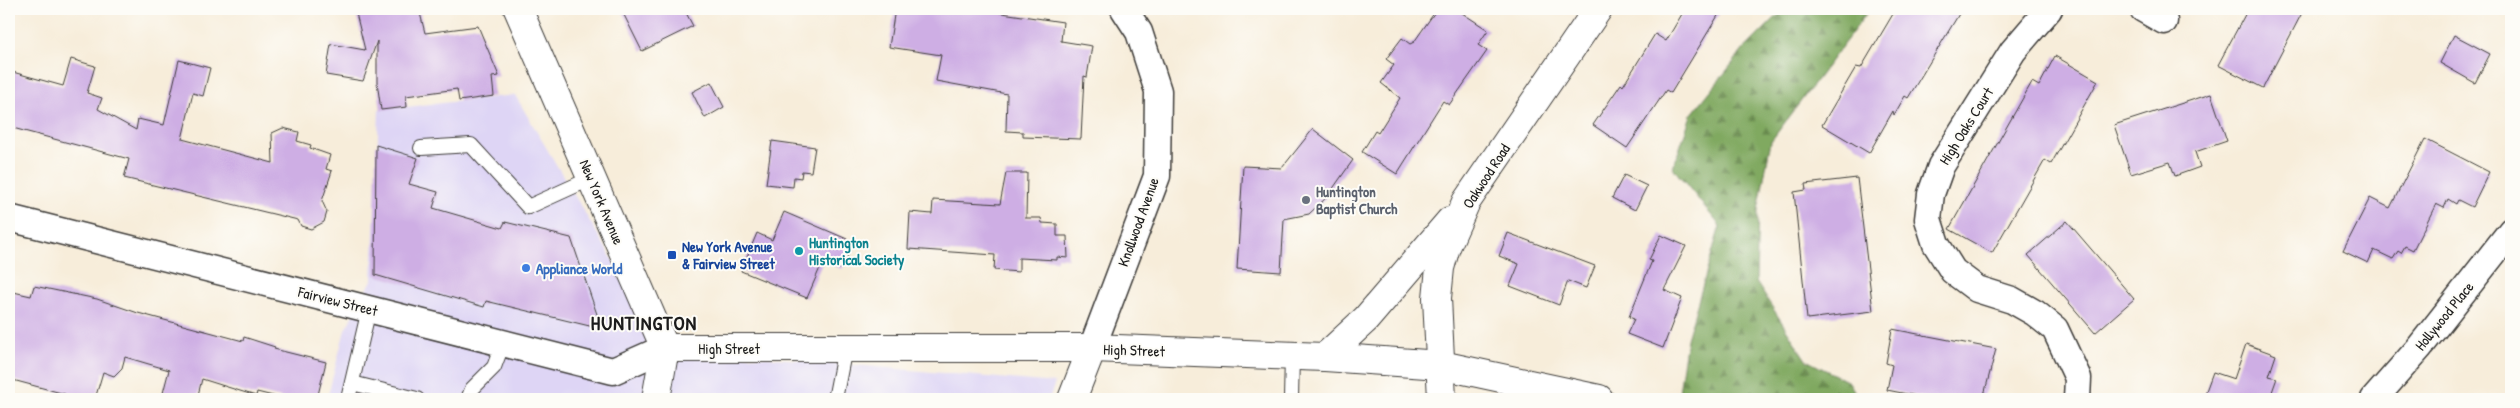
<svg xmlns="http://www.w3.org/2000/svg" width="2520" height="408" font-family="'Patrick Hand',sans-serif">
	<defs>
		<pattern id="forest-firs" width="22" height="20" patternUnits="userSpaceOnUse" patternTransform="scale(1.25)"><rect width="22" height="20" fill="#80a960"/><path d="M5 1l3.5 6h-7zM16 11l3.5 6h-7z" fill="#68894e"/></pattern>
	</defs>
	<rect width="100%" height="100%" fill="#fdfcf7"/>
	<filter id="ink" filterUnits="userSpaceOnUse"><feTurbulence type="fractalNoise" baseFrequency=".02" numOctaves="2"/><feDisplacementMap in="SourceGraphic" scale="10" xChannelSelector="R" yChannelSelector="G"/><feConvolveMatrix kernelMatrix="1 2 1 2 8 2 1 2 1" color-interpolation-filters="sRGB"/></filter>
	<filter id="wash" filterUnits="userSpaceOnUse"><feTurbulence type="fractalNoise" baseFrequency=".0096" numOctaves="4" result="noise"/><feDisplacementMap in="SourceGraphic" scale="20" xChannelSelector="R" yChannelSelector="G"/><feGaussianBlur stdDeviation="1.12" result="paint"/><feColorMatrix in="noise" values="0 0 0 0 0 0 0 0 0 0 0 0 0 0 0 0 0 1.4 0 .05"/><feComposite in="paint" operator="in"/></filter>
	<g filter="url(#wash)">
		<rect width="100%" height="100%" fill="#f7edda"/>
		<path fill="#ded5f5" d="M515,95l150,253 390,35 -6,16h-722l18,-69 27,-50 7,-170z"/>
		<path fill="url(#forest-firs)" stroke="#4e623e" d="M1784,9h86l-99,132 -13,69 -2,72 50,78 43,22 10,17h-151l-29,-7 8,-53 33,-113 -47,-58 18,-53 53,-66z"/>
		<g id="blocks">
			<g fill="#ceaee4">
				<path d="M355,9h64l6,24 53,-7 21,50 -7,1 2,19 -35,5 -2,-12 -51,7 1,11 -26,3 -4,-28v-41l-14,40 -37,-6 5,-31 34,6z"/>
				<path d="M621,9h63l9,17 -51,25z"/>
				<path d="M895,9h80l88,13 -2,19 31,5 -5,31 -3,-1 -3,63 -58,-2v-5l-17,-1 1,-37 -71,-13 5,-26 -52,-8z"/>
				<path d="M1437,9h19l32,21 -10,15 9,6 -38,54 -6,-4 -46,73 -35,-22 13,-21 3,2 22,-35 -19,-15 13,-18 -8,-6 16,-21 8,6 4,-2z"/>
				<path d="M1685,9h37l-51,84 -5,-3 -39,58 -34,-23 28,-41 2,2 32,-52 11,7z"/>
				<path d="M1896,9h66l-54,89 -3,-2 -11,19 -1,-4 -24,42 -47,-28 34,-58 5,1z"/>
				<path d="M2248,9h56l-41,79 -45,-23z"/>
				<path d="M2454,35l36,19 -15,29 -35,-20z"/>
				<path d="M2055,56l43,25 -47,83 -6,-4 -53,93 -43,-24 83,-147 7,4z"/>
				<path d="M71,59l24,7 -8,27 15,5 -4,11 38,21 2,-11 26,6 15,-65 31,8 -7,28 -10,-3 -11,46 91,24 -1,-30 11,-5 16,4 -2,9 14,4 -1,3 20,7 -4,14 6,2 -10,30 5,11 -3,10 -13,7 -10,-3 -3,-6 -174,-42 5,-19 -120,-32v-56l54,15z"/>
				<path d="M711,82l13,25 -19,11 -13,-26z"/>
				<path d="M2211,94l16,47 -32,11 5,15 -25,9 -5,-14 -39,12 -17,-49z"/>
				<path d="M1313,129l40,31 -26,37 -18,17 -25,5 -3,53 -44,-3 6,-103 39,2z"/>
				<path d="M2425,139l64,33 -17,35 -14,-7 -2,4 -8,-5 -4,9 -8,-4 -23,46 -8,-4 -4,7 -3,-2 -5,8 -19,-9 -6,13 -25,-12 27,-53 20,10z"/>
				<path d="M772,141l43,6 -4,25 -9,-1 -1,7 -7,-1 -1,10 -27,-3z"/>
				<path d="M376,145l42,13 -9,26 29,8 -5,16 69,20 3,-6 66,16 31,91 -116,-28 -2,6 -109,-32z"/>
				<path d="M1006,173h21l-1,45h15l1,5 15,1v12h10l1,22 -11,-1v3l-38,-2v14l-25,-2 1,-15 -87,-6 2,-37 22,2 1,-14 67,4z"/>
				<path d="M1624,175l23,11 -12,24 -23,-12z"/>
				<path d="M1857,178l16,133 -66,8 -13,-127 12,-2 -1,-6z"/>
				<path d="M784,212l70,30 -12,27 -19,-8 -16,37 -66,-27 16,-38 15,7z"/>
				<path d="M2067,221l67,78 -39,34 -67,-78z"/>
				<path d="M1508,233l87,33 -9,22 -18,-7 -9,24 -49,-19 9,-22 -20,-8z"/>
				<path d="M1661,235l25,11 -22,44 18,8 -19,50 -36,-14 7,-15 -5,-2 23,-56 -3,-1z"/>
				<path d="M34,286l63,13 41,14 105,28 1,-4 31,10 -1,2 52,13 -9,37h-32l-28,-7 -1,4 -54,-17 -5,20h-11l-23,-6 6,-23 -44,-13 -3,11 -8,8 -11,-4 -8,27h-17l-13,-4v-1l-56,-15v-88l22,5z"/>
				<path d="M1892,329l104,20 -13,50h-51l-45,-9 5,-25 -6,-2z"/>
				<path d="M2246,344l30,11 -7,21 8,2 -5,14 11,4 -1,3h-79l10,-27 21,7z"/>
			</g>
		</g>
	</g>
	<g filter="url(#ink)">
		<use href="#blocks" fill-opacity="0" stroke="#3d3b38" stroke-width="1"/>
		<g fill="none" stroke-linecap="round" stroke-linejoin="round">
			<defs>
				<g id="lane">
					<path d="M421,148l50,-3 57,62 64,-29"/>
					<path d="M352,383l65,16"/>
					<path d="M348,399l21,-90"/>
					<path d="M468,399l4,-10 22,-22 9,-24"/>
					<path d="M835,399l10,-51"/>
					<path d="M1291,399l1,-43"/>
				</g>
				<g id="street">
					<path d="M2049,9l-36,42 -72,115 -10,28 -3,25 8,25 17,27 24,18 35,11 23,13 20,16 23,49 -1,21"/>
					<path d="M2143,9l21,12"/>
					<path d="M9,218l604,153 52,-23"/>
					<path d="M1092,348l65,-172 1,-85 -19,-59 -15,-23"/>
					<path d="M2374,399l45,-51 92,-117"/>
				</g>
				<g id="secondary">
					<path d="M665,348h427l233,9 116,8 158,34"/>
					<path d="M1325,357l41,-38 84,-98"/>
					<path d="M1072,399l20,-51"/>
					<path d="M1442,399l-5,-101 3,-30 6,-21 20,-45 132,-193"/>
				</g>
				<path id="primary" d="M518,9l147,339 -9,51"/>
			</defs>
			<use href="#lane" stroke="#3d3b38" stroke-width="16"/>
			<use href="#street" stroke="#3d3b38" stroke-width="29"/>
			<use href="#secondary" stroke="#3d3b38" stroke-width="30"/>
			<use href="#primary" stroke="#3d3b38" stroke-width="30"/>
			<use href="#lane" stroke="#fff" stroke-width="14"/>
			<use href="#street" stroke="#fff" stroke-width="26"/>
			<use href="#secondary" stroke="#fff" stroke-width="28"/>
			<use href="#primary" stroke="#fff" stroke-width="28"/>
		</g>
	</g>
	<circle fill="#6b7280" stroke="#fdfcf7" stroke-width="2" cx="1306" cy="200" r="5"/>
	<circle fill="#0f9aa8" stroke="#fdfcf7" stroke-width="2" cx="799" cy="251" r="5"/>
	<rect fill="#1a4fb4" stroke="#fdfcf7" stroke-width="2" x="667" y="250" width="10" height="10" rx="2.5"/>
	<circle fill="#3f7fe0" stroke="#fdfcf7" stroke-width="2" cx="526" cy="268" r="5"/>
	<g text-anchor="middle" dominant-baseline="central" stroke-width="4" stroke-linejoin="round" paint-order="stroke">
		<g font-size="15" fill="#1c1c1c" stroke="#fdfcf7">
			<text transform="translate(1966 126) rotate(-58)">High Oaks Court</text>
			<text transform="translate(1486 176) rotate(-57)">Oakwood Road</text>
			<text transform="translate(602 202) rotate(67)">New York Avenue</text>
			<text transform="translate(1138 222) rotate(-70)">Knollwood Avenue</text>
			<text transform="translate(338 301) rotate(14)">Fairview Street</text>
			<text transform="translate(2444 316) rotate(-51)">Hollywood Place</text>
			<text x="729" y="348">High Street</text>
			<text transform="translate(1134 350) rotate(2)">High Street</text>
		</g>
		<g font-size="15" font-weight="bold" fill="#5b616d" stroke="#fdfcf7" text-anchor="start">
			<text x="1316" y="191">Huntington<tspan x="1316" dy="17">Baptist Church</tspan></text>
		</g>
		<g font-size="15" font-weight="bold" fill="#0d838f" stroke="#fdfcf7" text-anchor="start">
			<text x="809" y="242">Huntington<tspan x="809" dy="17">Historical Society</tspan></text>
		</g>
		<g font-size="15" font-weight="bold" fill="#164399" stroke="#fdfcf7" text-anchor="start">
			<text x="682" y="246">New York Avenue<tspan x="682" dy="17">&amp; Fairview Street</tspan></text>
		</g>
		<g font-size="15" font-weight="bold" fill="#366cbe" stroke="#fdfcf7" text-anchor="start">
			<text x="536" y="268">Appliance World</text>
		</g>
		<g font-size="20" font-weight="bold" letter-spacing="1" fill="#1c1c1c" stroke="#fdfcf7">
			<text x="644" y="322">HUNTINGTON</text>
		</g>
	</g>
	<rect width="2520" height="408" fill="none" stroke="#fdfcf7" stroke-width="30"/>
</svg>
